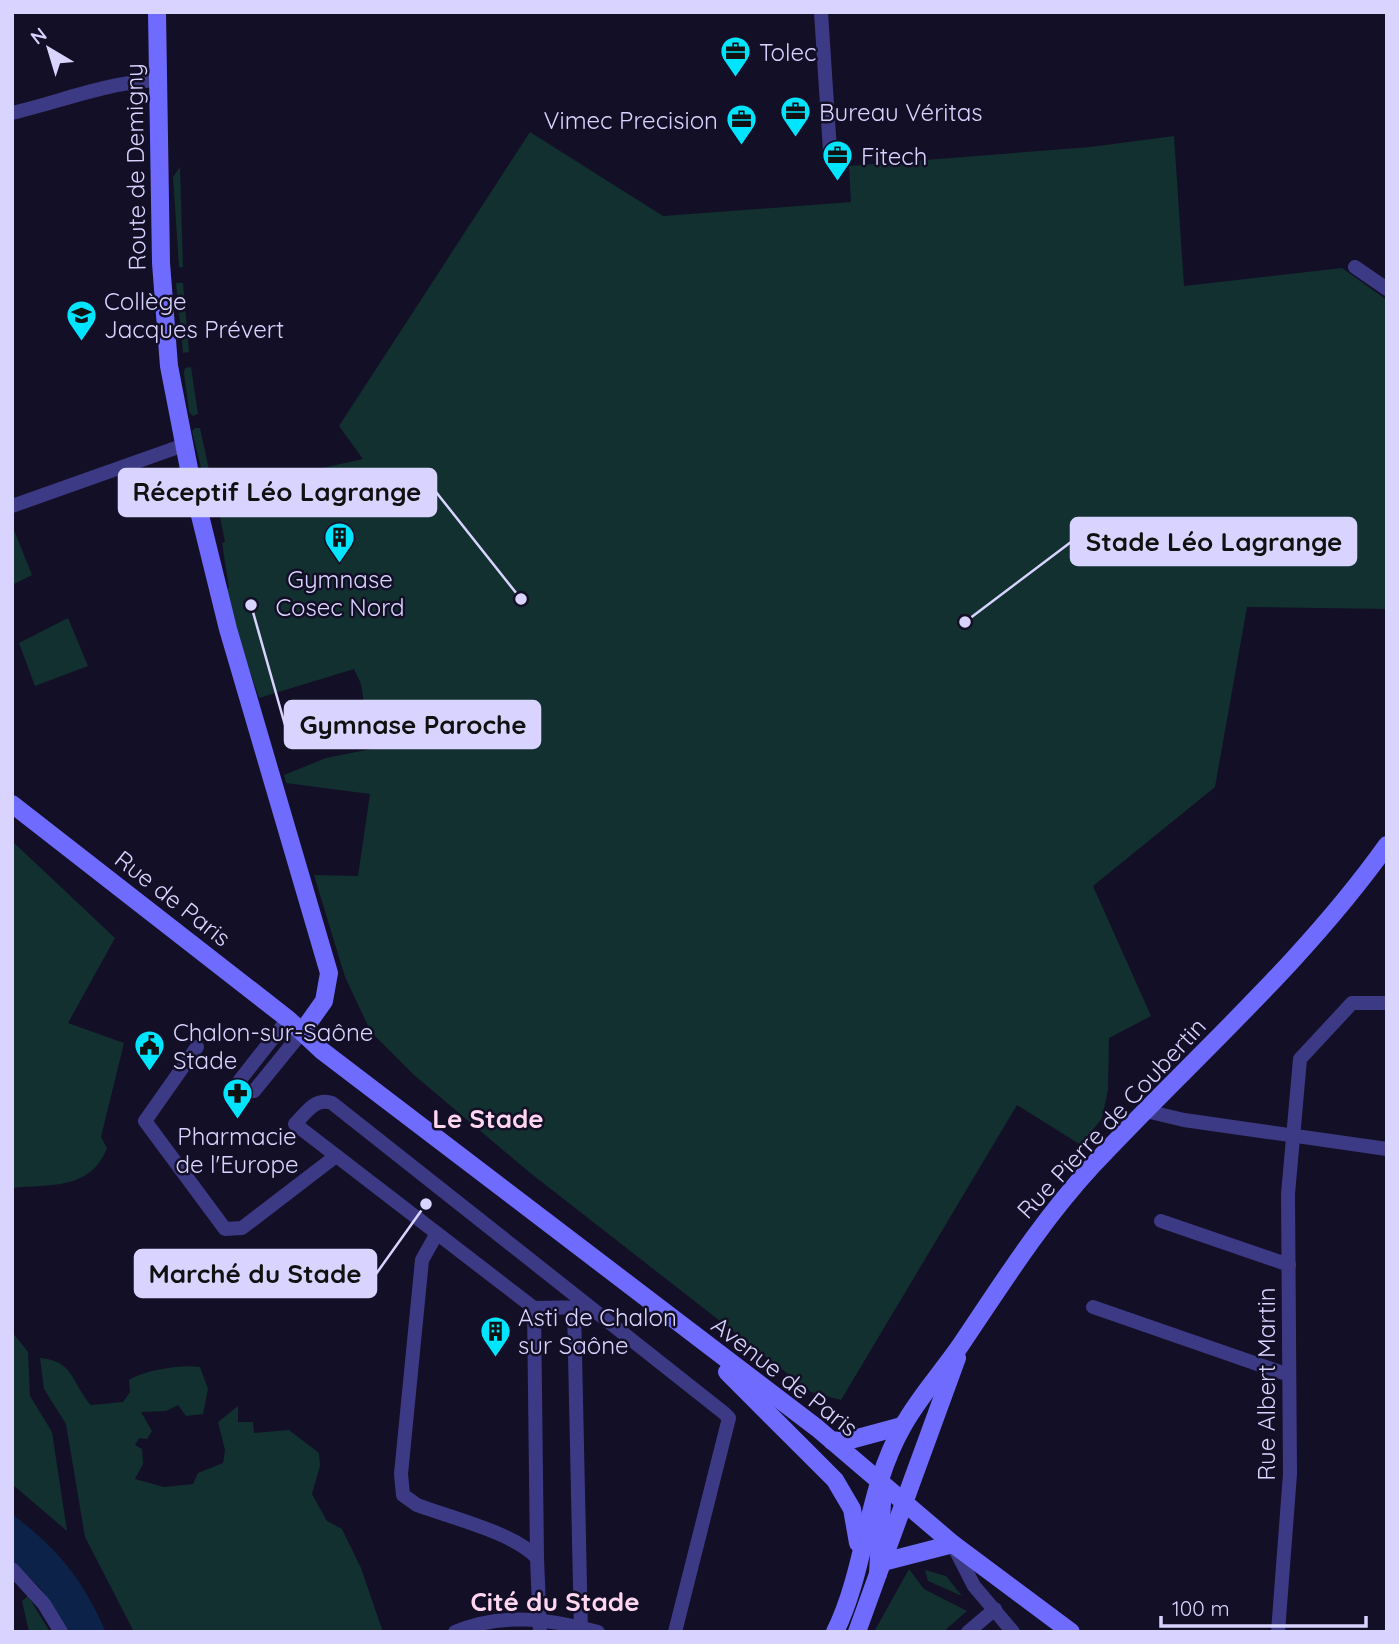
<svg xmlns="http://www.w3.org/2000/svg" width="1399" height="1644" font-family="Quicksand,sans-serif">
	<rect width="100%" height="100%" fill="#130f26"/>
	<g fill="#12302f">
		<path d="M530,132l133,84 188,-14 -2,-36 241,-19 84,-11 10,150 158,-18 45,32v309l-140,-2 -32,180 -122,99 58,130 -42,22 -1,52 -6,28 -21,27 -64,-40 -176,295 -30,-8 -282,-220 -115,-97 -43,-43 -26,-55 -31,-102 44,1 12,-82 -84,-11 -2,-8 42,-17 45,-9 -10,-65 -7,-15 -95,29 -23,-67 -11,-42 4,-1 -7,-45 3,-1 -10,-50 148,-33 -24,-33z"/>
		<path d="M180,167l3,100h-4l-6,-90z"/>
		<path d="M176,283h7l6,69 -6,1z"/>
		<path d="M191,367l7,47 -5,2 -4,-4 -5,-39 1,-5z"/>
		<path d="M195,428h5l10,46 -3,3 -4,-1 -11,-45z"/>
		<path d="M12,525l20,50 -20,10z"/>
		<path d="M68,618l20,48 -53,20 -16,-43z"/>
		<path d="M12,841l103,97 -47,85 56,20 -23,94 6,11c-16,42 -56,36 -95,40z"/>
		<path d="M12,1332l16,20 2,44 22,36 15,99 -55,-47z"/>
		<path d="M40,1358c35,3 31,25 51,47l32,-3 7,-10 -1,-12c15,-10 54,-16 71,-13l8,22 -5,25 -17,2 -8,-11 -12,6 -25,1 11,19 -5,8 -8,-1 -4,7 7,4 1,15 -8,15 29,8 29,-3 5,-11 25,-10 2,-13 -7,-28 20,-16v16h15l1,11 35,-3 30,23 1,13 -8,28 15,27 15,8 19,39 22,64h-249l-49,-95 -19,-113 -22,-35z"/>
		<path d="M909,1569l15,20 43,22 -24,21h-69z"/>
		<path d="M925,1570l21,6 16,20 -34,-15z"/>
		<path d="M28,1596l22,36h-21l-7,-31z"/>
	</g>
	<path fill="#0c2248" d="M12,1514c47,36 70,64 94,118h-39l-26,-43 -29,-29z"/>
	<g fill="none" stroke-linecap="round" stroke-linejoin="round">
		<g stroke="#3d3a85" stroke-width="14">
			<path d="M821,12l9,139"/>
			<path d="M12,113c51,-12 92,-30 145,-33"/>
			<path d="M1355,267l32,22"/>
			<path d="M12,506l172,-61"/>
			<path d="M197,1047l-52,74 80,108 17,-1 94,-72"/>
			<path d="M240,1080l48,-61"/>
			<path d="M254,1091l48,-59"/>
			<path d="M1146,1111l38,9 203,29"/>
			<path d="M1161,1221l128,44"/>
			<path d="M436,1235l-14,25 -21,214 2,21 14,10c32,12 98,28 120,53l3,74"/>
			<path d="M574,1307l7,325"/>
			<path d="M590,1307l-56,1 -239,-184c11,-11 20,-27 37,-21l392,310 5,5 -54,214"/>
			<path d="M1093,1307l196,68"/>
			<path d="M534,1308l3,250"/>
			<path d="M953,1545l21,41 39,46"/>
			<path d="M12,1569l32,35 17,28"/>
			<path d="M455,1632c47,-20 95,-13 143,0"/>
			<path d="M968,1632l27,-23"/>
			<path d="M1278,1632l12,-158 -2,-280 12,-135 52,-56h35"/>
		</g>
		<g stroke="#6f6bff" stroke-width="18">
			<path d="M157,12l4,251 8,103 22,113 37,150 101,344 -5,28 -22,31"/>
			<path d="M12,804l276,215 33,31 496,378 136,116 118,88"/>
			<path d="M727,1372l108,108 17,29 6,34"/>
			<path d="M832,1441l22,-2 48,-13"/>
			<path d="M883,1562l70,-18"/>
			<path d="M878,1574l79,-216"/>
			<path d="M835,1632c32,-66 31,-142 68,-206 17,-31 42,-57 61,-86 41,-61 79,-121 129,-175 99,-106 209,-201 294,-320"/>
			<path d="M857,1632l21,-58 5,-89"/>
		</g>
	</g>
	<defs>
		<symbol id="office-pin" viewBox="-11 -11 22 30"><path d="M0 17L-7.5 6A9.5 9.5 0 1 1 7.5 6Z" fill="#00e5ff" stroke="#130f26"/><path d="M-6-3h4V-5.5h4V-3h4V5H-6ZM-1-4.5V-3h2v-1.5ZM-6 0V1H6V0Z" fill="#111"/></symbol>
		<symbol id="school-pin" viewBox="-11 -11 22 30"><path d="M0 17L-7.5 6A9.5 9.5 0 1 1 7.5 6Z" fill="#00e5ff" stroke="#130f26"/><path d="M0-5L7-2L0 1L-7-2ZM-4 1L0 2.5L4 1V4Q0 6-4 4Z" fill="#111"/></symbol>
		<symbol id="building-pin" viewBox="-11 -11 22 30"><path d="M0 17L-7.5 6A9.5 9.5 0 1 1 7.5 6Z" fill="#00e5ff" stroke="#130f26"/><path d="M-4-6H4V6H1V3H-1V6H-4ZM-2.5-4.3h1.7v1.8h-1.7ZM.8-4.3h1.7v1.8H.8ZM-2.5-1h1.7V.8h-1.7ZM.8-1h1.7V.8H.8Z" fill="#111"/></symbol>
		<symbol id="civic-pin" viewBox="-11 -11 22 30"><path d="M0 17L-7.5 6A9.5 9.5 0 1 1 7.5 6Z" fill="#00e5ff" stroke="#130f26"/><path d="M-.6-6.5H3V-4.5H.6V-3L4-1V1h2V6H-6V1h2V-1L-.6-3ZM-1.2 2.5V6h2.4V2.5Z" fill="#111"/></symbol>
		<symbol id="pharmacy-pin" viewBox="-11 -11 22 30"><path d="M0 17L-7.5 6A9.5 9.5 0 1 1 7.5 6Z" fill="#00e5ff" stroke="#130f26"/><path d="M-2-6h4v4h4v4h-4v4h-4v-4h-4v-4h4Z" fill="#111"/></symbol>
	</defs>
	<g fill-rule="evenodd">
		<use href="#office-pin" x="718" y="34" width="35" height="47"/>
		<use href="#office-pin" x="778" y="94" width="35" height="47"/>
		<use href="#office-pin" x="724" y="102" width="35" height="47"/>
		<use href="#office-pin" x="820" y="138" width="35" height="47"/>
		<use href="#school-pin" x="64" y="298" width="35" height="47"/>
		<use href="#building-pin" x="322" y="520" width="35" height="47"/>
		<use href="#civic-pin" x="132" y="1028" width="35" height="47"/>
		<use href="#pharmacy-pin" x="220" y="1076" width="35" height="47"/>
		<use href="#building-pin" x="478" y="1314" width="35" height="47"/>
	</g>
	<g text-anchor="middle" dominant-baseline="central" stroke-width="5" stroke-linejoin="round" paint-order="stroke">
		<g font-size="24" fill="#d9d4ff" stroke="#130f26" text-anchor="start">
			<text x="759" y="52">Tolec</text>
			<text x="819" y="112">Bureau Véritas</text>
			<text x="718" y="120" text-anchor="end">Vimec Precision</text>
			<text x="861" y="156">Fitech</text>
			<text x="104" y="301">Collège<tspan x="104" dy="28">Jacques Prévert</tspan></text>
			<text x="340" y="579" text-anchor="middle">Gymnase<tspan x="340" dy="28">Cosec Nord</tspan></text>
			<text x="173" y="1032">Chalon-sur-Saône<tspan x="173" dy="28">Stade</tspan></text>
			<text x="237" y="1136" text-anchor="middle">Pharmacie<tspan x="237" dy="28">de l'Europe</tspan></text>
			<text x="518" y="1317">Asti de Chalon<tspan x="518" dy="28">sur Saône</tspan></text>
		</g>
		<g font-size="24" fill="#d9d4ff" stroke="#130f26">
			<text transform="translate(135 167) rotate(-91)">Route de Demigny</text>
			<text transform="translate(173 898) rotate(38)">Rue de Paris</text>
			<text transform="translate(1111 1118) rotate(-47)">Rue Pierre de Coubertin</text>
			<text transform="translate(785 1376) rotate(38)">Avenue de Paris</text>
			<text transform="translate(1266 1384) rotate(-90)">Rue Albert Martin</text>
		</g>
		<g font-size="26" font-weight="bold" fill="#ffd6f0" stroke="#130f26">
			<text x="488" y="1118">Le Stade</text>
			<text x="555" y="1601">Cité du Stade</text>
		</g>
	</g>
	<path fill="none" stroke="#d9d4ff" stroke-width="2.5" d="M521 599L436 492M965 622L1071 542M251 605L285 725M426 1204L376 1274"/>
	<g fill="#d9d4ff" stroke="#130f26" stroke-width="2.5">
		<circle cx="521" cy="599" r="7"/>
		<circle cx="965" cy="622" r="7"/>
		<circle cx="251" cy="605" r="7"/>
		<circle cx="426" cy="1204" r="7"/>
	</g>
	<g fill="#d9d4ff" stroke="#d9d4ff" stroke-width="2.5">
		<rect x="119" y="469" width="317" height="47" rx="7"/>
		<rect x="1071" y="518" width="285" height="47" rx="7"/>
		<rect x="285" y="701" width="255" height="47" rx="7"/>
		<rect x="135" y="1250" width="241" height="47" rx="7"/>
	</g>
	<g font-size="26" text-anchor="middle" font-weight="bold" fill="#111">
		<text x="277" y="501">Réceptif Léo Lagrange</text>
		<text x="1214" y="551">Stade Léo Lagrange</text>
		<text x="413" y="734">Gymnase Paroche</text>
		<text x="255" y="1283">Marché du Stade</text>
	</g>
	<rect width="1399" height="1644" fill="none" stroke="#d9d4ff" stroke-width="28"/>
	<g transform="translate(49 49) rotate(322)" stroke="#130f26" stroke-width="5" paint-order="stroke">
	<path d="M0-5L12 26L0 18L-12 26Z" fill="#d9d4ff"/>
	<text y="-10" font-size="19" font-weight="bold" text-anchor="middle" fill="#d9d4ff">N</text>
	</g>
	<path d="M1161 1616v10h205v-10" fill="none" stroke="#d9d4ff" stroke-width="3.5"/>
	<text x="1172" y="1616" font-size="21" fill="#d9d4ff" stroke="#130f26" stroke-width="5" paint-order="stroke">100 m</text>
</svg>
